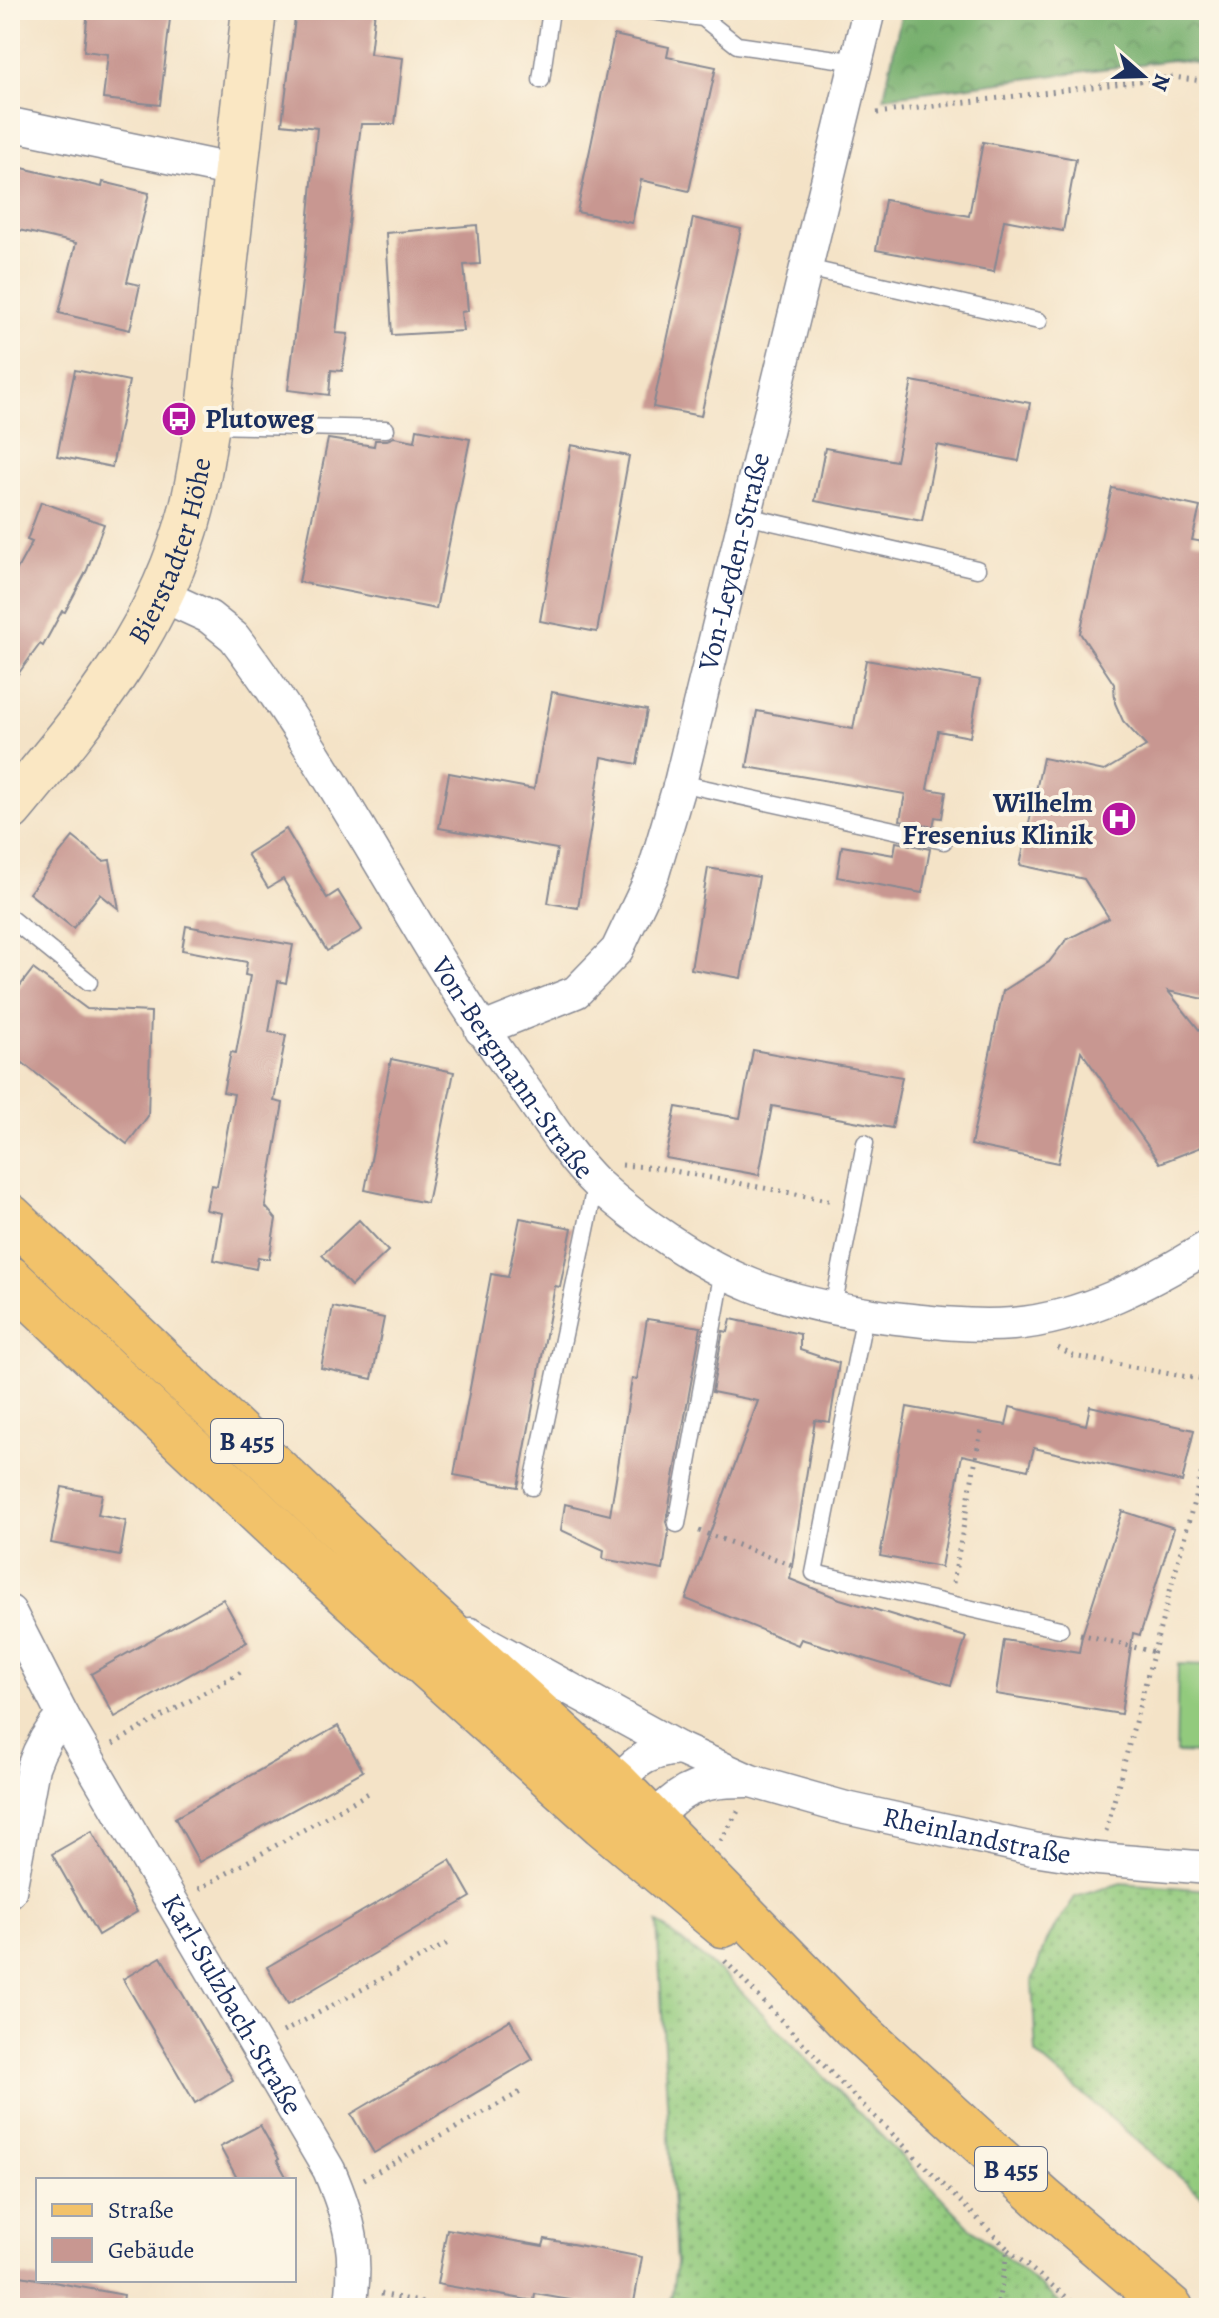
<svg xmlns="http://www.w3.org/2000/svg" width="1219" height="2318" font-family="Alegreya,serif">
	<defs>
		<pattern id="grass-dots" width="8" height="8" patternUnits="userSpaceOnUse" patternTransform="scale(2)"><rect width="8" height="8" fill="#92ca7d"/><path d="M2 2h.1M6 6h.1" fill="none" stroke="#76a46a" stroke-width="1.8" stroke-linecap="round"/></pattern>
		<pattern id="forest-crowns" width="20" height="18" patternUnits="userSpaceOnUse" patternTransform="scale(2)"><rect width="20" height="18" fill="#75ae6c"/><path d="M2 6a3 3 0 1 1 6 0M12 15a3 3 0 1 1 6 0" fill="none" stroke="#5f8e5c"/></pattern>
	</defs>
	<rect width="100%" height="100%" fill="#fcf5e5"/>
	<filter id="ink" filterUnits="userSpaceOnUse"><feTurbulence type="fractalNoise" baseFrequency=".0125" numOctaves="2"/><feDisplacementMap in="SourceGraphic" scale="16" xChannelSelector="R" yChannelSelector="G"/><feConvolveMatrix kernelMatrix="1 2 1 2 8 2 1 2 1" color-interpolation-filters="sRGB"/></filter>
	<filter id="wash" filterUnits="userSpaceOnUse"><feTurbulence type="fractalNoise" baseFrequency=".006" numOctaves="4" result="noise"/><feDisplacementMap in="SourceGraphic" scale="32" xChannelSelector="R" yChannelSelector="G"/><feGaussianBlur stdDeviation="1.8" result="paint"/><feColorMatrix in="noise" values="0 0 0 0 0 0 0 0 0 0 0 0 0 0 0 0 0 1.4 0 .05"/><feComposite in="paint" operator="in"/></filter>
	<g filter="url(#wash)">
		<rect width="100%" height="100%" fill="#f4e3c7"/>
		<g fill="url(#grass-dots)" stroke="#567c6e" stroke-width="2">
			<path d="M1121,1883l88,7v312l-173,-148 -4,-73 14,-40 29,-44z"/>
			<path d="M657,1922l71,56 243,250 95,80h-396l6,-45z"/>
		</g>
		<path fill="url(#forest-crowns)" stroke="#486e65" stroke-width="2" d="M902,10h307v55l-37,-5 -288,37z"/>
		<path fill="#92ca7d" stroke="#567c6e" stroke-width="2" d="M1178,1664l31,1v89l-33,-1z"/>
		<g id="blocks">
			<g fill="#c89791">
				<path d="M88,10h83l-11,95 -57,-6 5,-45 -24,-3z"/>
				<path d="M296,10h79l-5,44 33,4 -8,66h-34l-25,209 12,1 -6,37 -11,-1 -2,25 -41,-5 17,-132 12,-130 -35,-4z"/>
				<path d="M614,35l55,12 -2,10 49,10 -27,124 -48,-11 -9,43 -55,-11z"/>
				<path d="M983,142l93,17 -13,72 -59,-11 -10,52 -118,-22 9,-50 84,16z"/>
				<path d="M18,167l84,20 1,-5 46,11 -22,89 13,3 -10,45 -71,-17 17,-70 -66,-15v-24z"/>
				<path d="M693,218l48,11 -40,187 -48,-9z"/>
				<path d="M477,225l3,39 -16,1 4,46 -7,1 2,19 -71,4 -6,-102z"/>
				<path d="M75,370l54,11 -17,86 -55,-11z"/>
				<path d="M912,381l118,22 -11,58 -82,-16 -15,76 -107,-20 10,-53 71,13z"/>
				<path d="M417,429l53,10 -34,170 -137,-27 29,-143 46,7 1,-6h12l7,-3 21,4z"/>
				<path d="M571,445l58,11 -32,176 -57,-11z"/>
				<path d="M1112,488l88,19 -8,33 17,3v457l-41,-9 41,51v102l-49,19 -79,-112 -23,112 -87,-18 32,-154 46,-29 17,-22 43,-22 -25,-39 -64,-14 23,-107 61,13 42,-25 -23,-25 -8,-18 -1,-19 -34,-51z"/>
				<path d="M41,502l63,22 -17,46 -22,42 -3,-1 -19,35 -3,-2 -30,41v-103l22,-40 -5,-2z"/>
				<path d="M866,660l114,20 -10,57 -32,-6 -11,58 19,3 -4,26 -7,-1 -2,10 -33,-7 5,-26 -158,-27 10,-56 96,18z"/>
				<path d="M552,692l95,18 -10,54 -35,-7 -24,151 -30,-5 9,-54 -118,-21 10,-55 85,16z"/>
				<path d="M286,829l41,69 11,-7 24,39 -35,21 -44,-72 -15,9 -21,-34z"/>
				<path d="M73,837l30,24 7,-1 9,49 -19,-15 -27,34 -44,-35z"/>
				<path d="M896,842l34,7 -8,44 -85,-16 5,-31 52,9z"/>
				<path d="M708,868l51,9 -18,101 -50,-9z"/>
				<path d="M186,926l107,19 -7,38 -8,-2 -9,51 17,3 -12,66 9,2 -18,103 11,13 -7,40 -11,-2 -2,12 -42,-9 8,-47 -16,-3 5,-25 6,1 17,-92 -11,-2 8,-40 5,1 14,-77 -5,-1 2,-13 -65,-12z"/>
				<path d="M33,969l54,40 64,3 -3,104 -21,28 -117,-91v-54z"/>
				<path d="M753,1050l149,27 -10,51 -120,-22 -13,69 -93,-17 10,-51 64,11z"/>
				<path d="M391,1059l63,13 -27,131 -62,-13z"/>
				<path d="M520,1218l52,10 -12,59 -5,-1 -37,201 -64,-12 37,-201 17,3z"/>
				<path d="M359,1220l29,31 -37,35 -29,-31z"/>
				<path d="M333,1307l51,11 -12,61 -51,-11z"/>
				<path d="M647,1319l54,8 -35,195 3,9 -6,39 -60,-11 1,-9 -43,-20 4,-26 45,11 22,-136 5,1z"/>
				<path d="M731,1319l69,15v16l39,13 -9,59 -15,-2 -25,159 50,20 126,38 -15,48 -150,-46 -3,6 -112,-46 72,-198 -46,-9 11,-61 5,1z"/>
				<path d="M1090,1406l104,24 -12,52 -148,-34 -6,22 -66,-15 -21,112 -61,-11 27,-149 99,18 4,-18 76,18z"/>
				<path d="M62,1487l40,7 -4,21 28,6 -6,35 -69,-13z"/>
				<path d="M1122,1511l52,17 -34,107 -7,-2 -12,81 -125,-20 8,-54 75,12 3,-16z"/>
				<path d="M223,1599l24,43 -132,75 -24,-43z"/>
				<path d="M338,1726l25,45 -164,91 -24,-44z"/>
				<path d="M92,1831l45,81 -39,23 -46,-81z"/>
				<path d="M450,1860l21,37 -183,107 -21,-37z"/>
				<path d="M161,1957l72,123 -38,23 -72,-124z"/>
				<path d="M510,2020l23,39 -159,94 -23,-39z"/>
				<path d="M260,2125l19,34 -2,1 11,20h-50l-18,-33z"/>
				<path d="M447,2229l96,17 2,-7 97,18 -9,51h-17l-81,-14 -1,7 -97,-17z"/>
				<path d="M10,2274l114,21 -2,13h-112z"/>
			</g>
		</g>
	</g>
	<g filter="url(#ink)">
		<use href="#blocks" fill-opacity="0" stroke="#888992" stroke-width="2"/>
		<g fill="none" stroke-linecap="round" stroke-linejoin="round">
			<defs>
				<g id="lane">
					<path d="M643,10l60,8 34,27 121,17"/>
					<path d="M541,80l10,-70"/>
					<path d="M807,268l232,53"/>
					<path d="M208,425l178,4"/>
					<path d="M746,516l231,53"/>
					<path d="M680,783l264,58"/>
					<path d="M10,918l79,64"/>
					<path d="M833,1308l32,-165"/>
					<path d="M865,1314l-51,259 246,56"/>
					<path d="M532,1487l64,-305"/>
					<path d="M677,1524l46,-254"/>
				</g>
				<g id="street">
					<path d="M10,124l225,47"/>
					<path id="s1" d="M161,595l48,22 25,20c107,141 182,304 287,447 24,33 46,71 76,100 40,37 104,81 155,101 42,17 90,26 135,32 42,5 84,10 126,7 70,-6 138,-42 196,-78"/>
					<path id="s2" d="M481,1030l95,-38 41,-42 36,-76 27,-91 189,-773"/>
					<path d="M10,1612l53,104c-15,16 -23,31 -30,51l-23,124"/>
					<path id="s3" d="M470,1634l210,115 71,32 95,27 187,41 65,10 111,9"/>
					<path id="s4" d="M63,1716l266,454c21,49 30,85 21,138"/>
					<path d="M608,1803c15,-34 34,-52 72,-54"/>
					<path d="M631,1826c21,-3 31,-18 48,-30 20,-14 45,-15 68,-15"/>
				</g>
				<g id="secondary">
					<path id="s5" d="M10,809c79,-95 151,-179 182,-302 8,-32 12,-64 17,-97l45,-400"/>
				</g>
				<g id="primary">
					<path d="M10,1216l415,394 193,175 236,242 189,172 128,109"/>
					<path d="M10,1278l302,285 290,261 121,101"/>
				</g>
			</defs>
			<use href="#lane" stroke="#888992" stroke-width="19"/>
			<use href="#street" stroke="#888992" stroke-width="35"/>
			<use href="#secondary" stroke="#888992" stroke-width="47"/>
			<use href="#primary" stroke="#888992" stroke-width="47"/>
			<g stroke="#888992" stroke-width="5" stroke-dasharray="2 6" stroke-linecap="butt">
				<path d="M877,113l296,-36 36,5"/>
				<path d="M622,1165l36,3 175,33"/>
				<path d="M1058,1348l15,8 136,25"/>
				<path d="M699,1531l96,35"/>
				<path d="M953,1583l28,-152"/>
				<path d="M1080,1634l74,18"/>
				<path d="M113,1744l128,-72"/>
				<path d="M1106,1831l103,-386"/>
				<path d="M721,1841l17,-30"/>
				<path d="M199,1889l173,-98"/>
				<path d="M725,1961l109,115 174,173 -11,59"/>
				<path d="M283,2032l165,-89"/>
				<path d="M364,2179l160,-89"/>
				<path d="M1008,2250l72,58"/>
				<path d="M381,2294l67,14"/>
			</g>
			<use href="#lane" stroke="#fff" stroke-width="16"/>
			<use href="#street" stroke="#fff" stroke-width="32"/>
			<use href="#secondary" stroke="#fae7c3" stroke-width="44"/>
			<use href="#primary" stroke="#f2c26a" stroke-width="44"/>
		</g>
	</g>
	<defs>
		<symbol id="bus-disc" viewBox="-11 -11 22 22"><circle r="9.5" fill="#b5179e" stroke="#fcf5e5"/><path d="M-5-6H5V4H4V6H2V4H-2V6H-4V4H-5ZM-3.5-4V0h7V-4ZM-3.5 1.2v1.5H-2V1.2ZM2 1.2v1.5H3.5V1.2Z" fill="#fff"/></symbol>
		<symbol id="hospital-disc" viewBox="-11 -11 22 22"><circle r="9.5" fill="#b5179e" stroke="#fcf5e5"/><path d="M-5-5h3v3.5h4V-5h3V5h-3V1.5h-4V5h-3Z" fill="#fff"/></symbol>
	</defs>
	<g fill-rule="evenodd">
		<use href="#bus-disc" x="159" y="399" width="40" height="40"/>
		<use href="#hospital-disc" x="1099" y="799" width="40" height="40"/>
	</g>
	<g text-anchor="middle" dominant-baseline="central" stroke-width="8" stroke-linejoin="round" paint-order="stroke">
		<g fill="#fcf5e5" stroke="#5e6a86" stroke-width="2">
			<rect x="211" y="1419" width="72" height="44" rx="6"/>
			<rect x="975" y="2147" width="72" height="44" rx="6"/>
		</g>
		<g font-size="26" font-weight="bold" fill="#1b2f5e">
			<text x="247" y="1441">B 455</text>
			<text x="1011" y="2169">B 455</text>
		</g>
		<g font-size="28" font-weight="bold" fill="#1b2f5e" stroke="#fcf5e5" text-anchor="start">
			<text x="205" y="419">Plutoweg</text>
			<text x="1093" y="803" text-anchor="end">Wilhelm<tspan x="1093" dy="32">Fresenius Klinik</tspan></text>
		</g>
		<g font-size="28" fill="#1b2f5e" stroke="#fcf5e5">
			<text stroke="none"><textPath href="#s5" startOffset="308">Bierstadter Höhe</textPath></text>
			<text stroke="none"><textPath href="#s2" startOffset="568">Von-Leyden-Straße</textPath></text>
			<text stroke="none"><textPath href="#s1" startOffset="598">Von-Bergmann-Straße</textPath></text>
			<text stroke="none"><textPath href="#s3" startOffset="550">Rheinlandstraße</textPath></text>
			<text stroke="none"><textPath href="#s4" startOffset="334">Karl-Sulzbach-Straße</textPath></text>
		</g>
	</g>
	<rect width="1219" height="2318" fill="none" stroke="#fcf5e5" stroke-width="40"/>
	<rect x="36" y="2178" width="260" height="104" fill="#fcf5e5" stroke="#a2a6af" stroke-width="2"/>
	<rect x="52" y="2204" width="40" height="12" fill="#f2c26a" stroke="#a2a6af" stroke-width="2"/>
	<text x="108" y="2218" font-size="24" fill="#1b2f5e">Straße</text>
	<rect x="52" y="2238" width="40" height="24" fill="#c89791" stroke="#a2a6af" stroke-width="2"/>
	<text x="108" y="2258" font-size="24" fill="#1b2f5e">Gebäude</text>
	<g transform="translate(1143 76) rotate(110)" stroke="#fcf5e5" stroke-width="6" paint-order="stroke">
	<path d="M0-6L14 30L0 20L-14 30Z" fill="#1b2f5e"/>
	<text y="-12" font-size="22" font-weight="bold" text-anchor="middle" fill="#1b2f5e">N</text>
	</g>
</svg>
